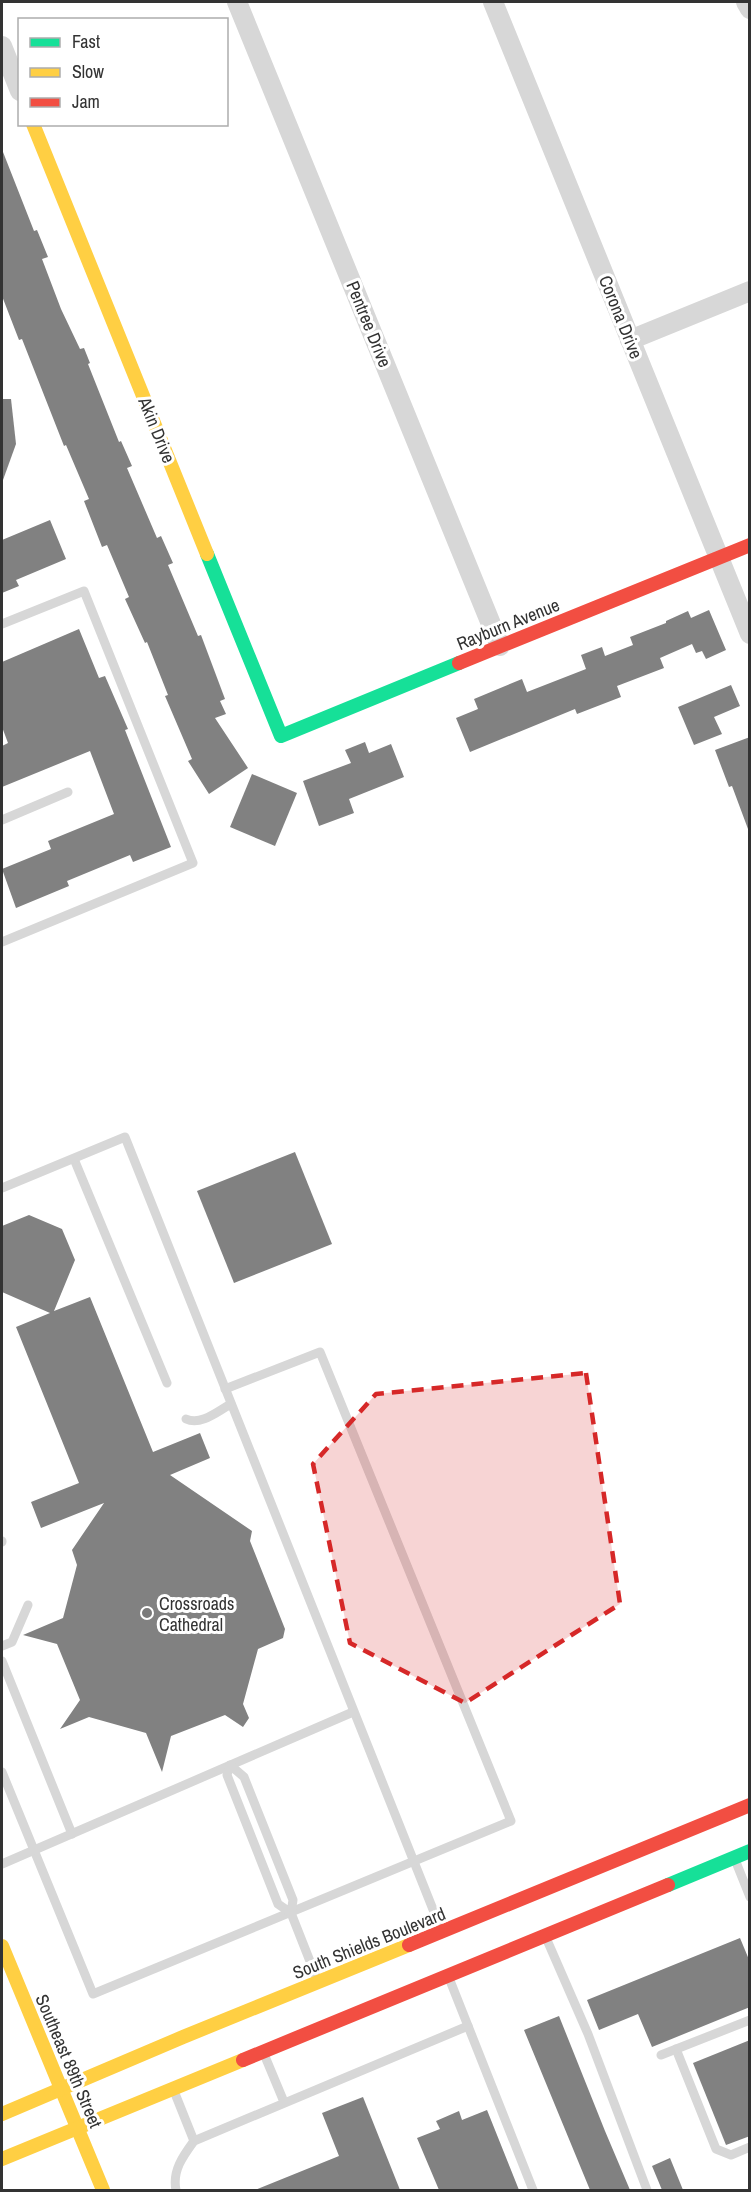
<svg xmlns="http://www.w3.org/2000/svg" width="751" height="2192" font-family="'Archivo Narrow',sans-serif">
	<rect width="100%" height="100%" fill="#fff"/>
	<g fill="#818181">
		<path d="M3,152l31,79 3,-1 11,27 -6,2 19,50 19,40 4,-1 6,15 -2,1 31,78 2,-1 11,25 -5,2 30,70 4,-2 12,27 -5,2 30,71 3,-1 24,64 -5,2 6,13 -11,4 33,50 -39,26 -21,-33 4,-2 -27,-63 3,-1 -21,-53 -2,1 -20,-44 4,-2 -22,-52 -5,2 -18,-46 5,-2 -23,-54 -2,1 -42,-107 -3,1 -17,-44z"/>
		<path d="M2,399h9l5,45 -13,36z"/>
		<path d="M50,520l16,39 -50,21 3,6 -17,7v-53z"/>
		<path d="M709,610l17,40 -20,9 -4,-8 -6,2 -4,-9 -32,14 4,10 -47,18 4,11 -44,17 -2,-5 -105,43 -14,-34 22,-9 -4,-10 48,-20 5,13 59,-23 -5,-14 21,-8 3,9 28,-11 -3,-8 36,-14v-2l22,-10 3,7z"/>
		<path d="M79,629l20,49 6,-2 23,53 -3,1 46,117 -38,15 -3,-7 -63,26 2,5 -53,22 -14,-39 49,-20 -3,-8 66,-27 -24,-63 -88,36v-41l6,-3 -6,-16v-65z"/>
		<path d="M731,685l9,21 -26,11 8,17 -28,11 -16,-38z"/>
		<path d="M750,737v92h-2l-16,-43 -3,1 -14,-37z"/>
		<path d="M365,742l4,11 22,-9 13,33 -55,22 5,14 -35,13 -16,-45 48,-18 -6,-13z"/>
		<path d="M252,774l45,19 -22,53 -45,-19z"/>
		<path d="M295,1152l37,92 -98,39 -37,-92z"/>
		<path d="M29,1215l33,14 13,31 -21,51 36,-14 63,155 47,-19 10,25 -40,17 82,56 -2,10 35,88 -2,9 -25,11 -15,55 6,14 -6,9 -18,-12 -54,21 -9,36 -16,-39 -57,-16 -29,12 20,-29 -23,-56 -34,-9 40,-17 14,-53 -5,-15 32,-47 -63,25 -10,-26 48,-19 -63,-156 34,-14 -48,-21v-66z"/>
		<path d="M740,1938l10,24v45l-98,40 -14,-33 -39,16 -12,-30z"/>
		<path d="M559,2016l46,115 25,59h-40l-66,-160z"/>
		<path d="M750,2040v96l-24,9 -33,-82z"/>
		<path d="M363,2097l37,93h-145l84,-34 -17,-43z"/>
		<path d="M487,2110l32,80h-80l-22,-52 23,-9 -4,-8 23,-10 3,9z"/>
		<path d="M670,2158l13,32h-21l-10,-24z"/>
	</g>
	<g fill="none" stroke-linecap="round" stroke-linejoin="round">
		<g stroke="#d7d7d7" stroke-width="9">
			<path d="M2,624l82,-33 109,272 -191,79"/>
			<path d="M2,820l66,-28"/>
			<path d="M74,1159l93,224"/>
			<path d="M2,1188l123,-51 315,790"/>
			<path d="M186,1419c15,7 32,-8 45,-15"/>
			<path d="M2,1541v1"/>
			<path d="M2,1646l10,-4 16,-37"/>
			<path d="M2,1661l70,173"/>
			<path d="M2,1772l91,222 418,-173 -191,-469 -95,37"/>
			<path d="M736,1862l14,35"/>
			<path d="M2,1864l351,-152"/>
			<path d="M291,1913l-13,-9 -51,-129 3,-10 14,12 49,123 -2,13 26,66"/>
			<path d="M547,1940l41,94 59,156"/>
			<path d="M449,1978l84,212"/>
			<path d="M676,2049l40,100 15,6 19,-8"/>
			<path d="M264,2054l20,48"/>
			<path d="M661,2055l89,-35"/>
			<path d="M174,2091l20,50"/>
			<path d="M176,2190c-4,-19 7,-34 18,-49l274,-115"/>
		</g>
		<g stroke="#d7d7d7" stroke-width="20">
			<path d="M237,2l263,644"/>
			<path d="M493,2l257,632"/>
			<path d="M746,2l4,7"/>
			<path d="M2,46l18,45"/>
			<path d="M630,340l120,-49"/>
		</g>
		<g stroke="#16e098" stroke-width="14">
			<path d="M207,554l74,182 178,-73"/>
			<path d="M668,1885l82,-34"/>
		</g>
		<g stroke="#ffcf43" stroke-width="14">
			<path d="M33,124l174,430"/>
			<path d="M2,1946l101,244"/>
			<path d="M2,2114l181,-77 226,-92"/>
			<path d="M2,2159l241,-99"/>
		</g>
		<g stroke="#f24e42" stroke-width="14">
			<path d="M459,663l291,-118"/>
			<path d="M409,1945l341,-140"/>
			<path d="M243,2060l425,-175"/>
		</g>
	</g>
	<path fill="#d62828" fill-opacity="0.2" stroke="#d62828" stroke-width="4.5" stroke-dasharray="12 8" stroke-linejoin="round" d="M586,1373l34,231 -155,99 -115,-60 -37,-179 63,-70z"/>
	<circle fill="#7a7a7a" stroke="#fff" stroke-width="2" cx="147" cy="1613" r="6"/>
	<g text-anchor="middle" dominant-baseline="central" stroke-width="6" stroke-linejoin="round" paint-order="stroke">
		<g font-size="18" fill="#333" stroke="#fff">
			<text transform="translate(621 317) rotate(68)">Corona Drive</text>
			<text transform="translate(369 324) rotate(68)">Pentree Drive</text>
			<text transform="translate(157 430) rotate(68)">Akin Drive</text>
			<text transform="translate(508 624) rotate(-22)">Rayburn Avenue</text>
			<text transform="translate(369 1943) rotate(-22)">South Shields Boulevard</text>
			<text transform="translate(69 2061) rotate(67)">Southeast 89th Street</text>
		</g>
		<g font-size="18" fill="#333" stroke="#fff" text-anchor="start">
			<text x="159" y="1603">Crossroads<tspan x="159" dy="21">Cathedral</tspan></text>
		</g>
	</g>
	<rect width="751" height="2192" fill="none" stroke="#333333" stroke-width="6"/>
	<rect x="18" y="18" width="210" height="108" fill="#ffffff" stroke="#adadad" stroke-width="1.5"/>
	<rect x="30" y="38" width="30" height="9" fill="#16e098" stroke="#adadad" stroke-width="1.5"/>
	<text x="72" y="48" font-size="18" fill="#333333">Fast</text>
	<rect x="30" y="68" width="30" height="9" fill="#ffcf43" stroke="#adadad" stroke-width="1.5"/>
	<text x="72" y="78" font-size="18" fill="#333333">Slow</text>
	<rect x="30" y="98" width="30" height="9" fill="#f24e42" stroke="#adadad" stroke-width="1.5"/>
	<text x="72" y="108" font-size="18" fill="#333333">Jam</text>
</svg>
